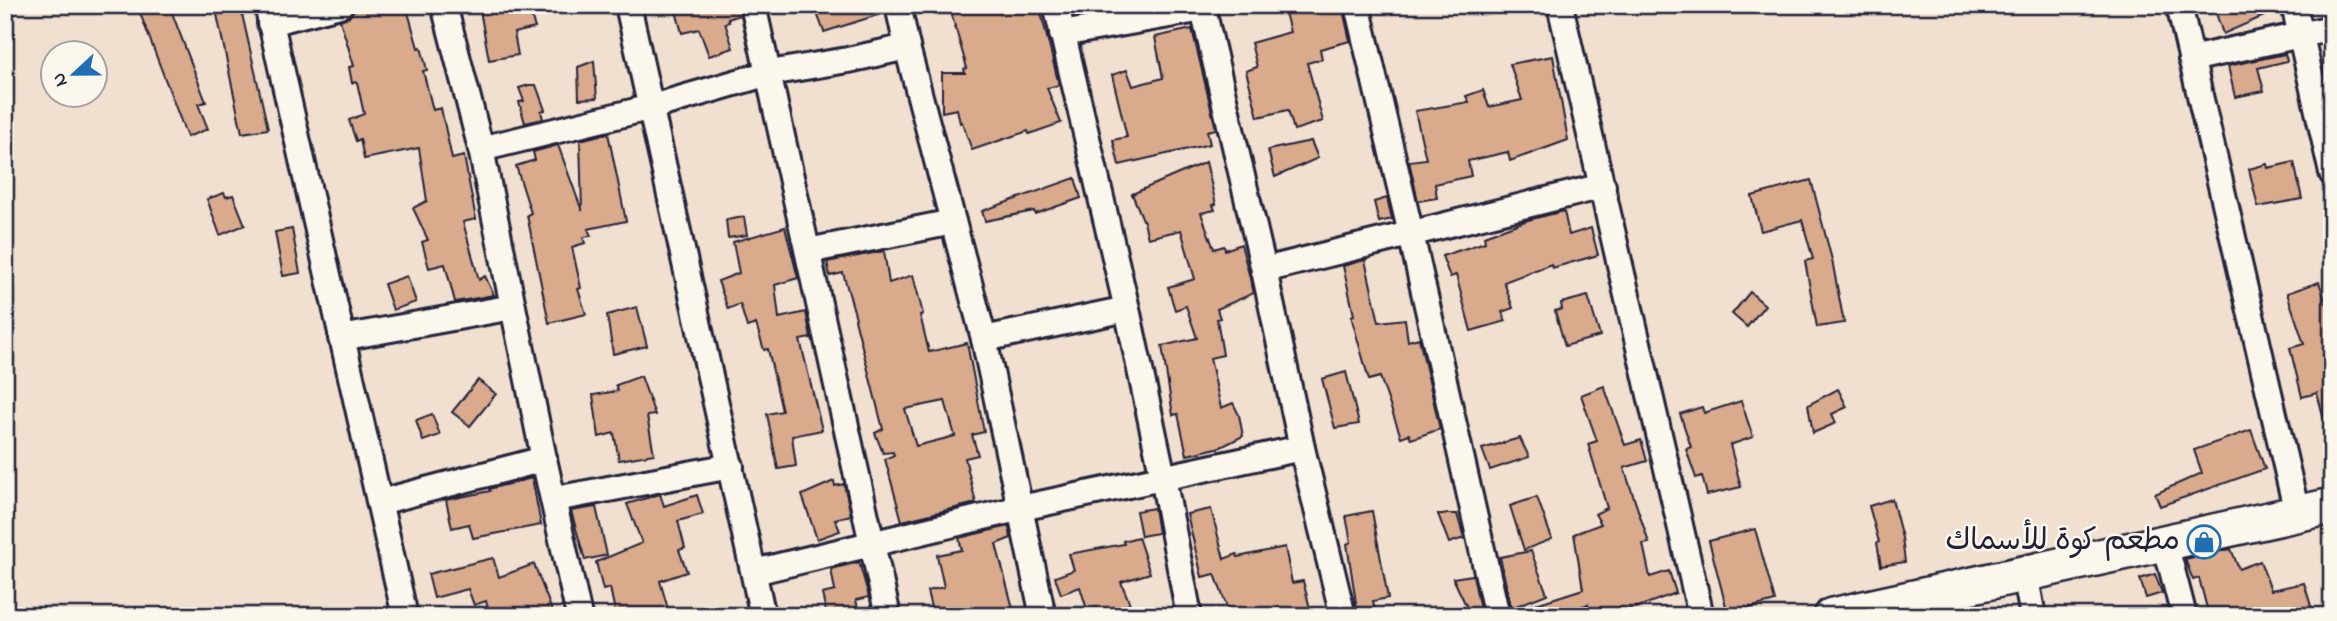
<svg xmlns="http://www.w3.org/2000/svg" width="2337" height="621" font-family="'Indie Flower','Playpen Sans Arabic',sans-serif">
	<rect width="100%" height="100%" fill="#f1e0cf"/>
	<filter id="ink" filterUnits="userSpaceOnUse"><feTurbulence type="fractalNoise" baseFrequency=".0143" numOctaves="2"/><feDisplacementMap in="SourceGraphic" scale="14" xChannelSelector="R" yChannelSelector="G"/><feConvolveMatrix kernelMatrix="1 2 1 2 8 2 1 2 1" color-interpolation-filters="sRGB"/></filter>
	<g filter="url(#ink)">
		<g fill="#daaa8c" stroke="#22223b" stroke-width="2" fill-rule="evenodd">
			<path d="M137,5h32l37,97 -8,2 10,25 -21,8z"/>
			<path d="M215,5h25l28,124 -26,4z"/>
			<path d="M390,5h16l12,43 3,-1 6,23 -4,1 10,39 8,-2 11,51 12,-3 12,63 -13,3 16,58 6,-4 9,19 -39,7 -10,-38 -16,4 -7,-26 6,-2 -15,-32 14,-7 -8,-53 -55,11 -4,-20 -4,2 -7,-21 15,-6 -7,-32 -5,1 -3,-16 5,-1 -14,-46 10,-4 4,-6 15,-4 2,5z"/>
			<path d="M479,5h49l7,23 -21,5 4,22 -29,5z"/>
			<path d="M698,5h41l1,10 -12,4 1,3 -4,1 8,25 -24,8 -10,-27 -17,4 -6,-22z"/>
			<path d="M814,5h70v8l-60,19z"/>
			<path d="M949,5h90l20,80 -12,3 14,35 -32,11 -1,-3 -56,19 -10,-28 -2,1 -3,-14 -15,3v-39h23l-1,-4 3,-1z"/>
			<path d="M1283,5h52l2,7 6,-2 7,31 -30,8 2,10 -15,4 16,58 -29,9 -6,-20 -30,7 -12,-46 11,-4 -6,-24 39,-11z"/>
			<path d="M2239,5h41v4l-57,25 -7,-21z"/>
			<path d="M1192,29l24,100 -9,2 3,13 -91,21 -6,-25 14,-3 -15,-62 15,-5 6,16 30,-8 -8,-41z"/>
			<path d="M2285,54l2,7 -29,7 6,23 -29,6 -7,-31z"/>
			<path d="M1553,56l15,84 -58,21 -2,-9 -40,9 3,15 -36,8 2,14 -19,3 -9,-40 17,-2 -11,-48 54,-9 -3,-6 17,-6 6,17 33,-7 -12,-36z"/>
			<path d="M594,61l3,37 -18,1 -1,-32z"/>
			<path d="M529,85h7l9,25 -4,1 2,8 -18,4 -6,-21 5,-1 -5,-13z"/>
			<path d="M608,133l18,88 -38,8 3,7 -8,1 2,6 -13,4 9,41 -3,1 8,25 -37,9 -22,-108 4,-2 -15,-47 19,-6 -2,-8 25,-7 24,66 -2,-71z"/>
			<path d="M1311,141l7,17 -43,19 -7,-27z"/>
			<path d="M1206,162l10,42 -3,1 2,5 -14,3 13,36 10,-3 1,4 16,-6 13,49 -37,16 3,9 -3,1 6,36 -13,3 11,50 12,-5 6,12 4,21 -22,11 -34,8 -9,-41 -5,1 -11,-69 35,-8 -11,-32 -11,4 -7,-23 27,-8 -14,-49 -33,8 -4,-16 -12,-28z"/>
			<path d="M2294,162l8,37 -44,8 -9,-38 18,-5 1,4z"/>
			<path d="M1075,178l6,20 -46,16 -1,-3 -49,10 -3,-10z"/>
			<path d="M1811,180l21,80 12,63 -27,4 -12,-66 8,-2 -11,-39 -41,11 -9,-35z"/>
			<path d="M224,193l2,4 7,-2 12,30 -25,10 -13,-36z"/>
			<path d="M1387,198l5,21 -13,3 -5,-20z"/>
			<path d="M1564,211l5,24 22,-7 7,27 -46,13 -1,-4 -47,18 9,26 -11,4 4,9 -35,10 -15,-56 -6,2 -8,-21 43,-14 -1,-6 44,-16z"/>
			<path d="M744,217l3,18 -19,3 -2,-18z"/>
			<path d="M785,227l13,51 -23,7 4,33 27,-6 5,26 -11,2 22,90 -30,6 4,30 -18,3 -11,-55 15,-3 -14,-62 -4,1 -8,-26 -9,3 -7,-23 -12,5 -10,-28 21,-8 -6,-31z"/>
			<path d="M292,229l8,44 -17,3 -8,-44z"/>
			<path d="M884,251l5,32 24,-8 10,39 -3,1 9,37 38,-9 17,89 -12,3 6,20 -13,3 11,45 -74,18 -17,-62 9,-4 -1,-3 -10,1 -8,-20 8,-4 -28,-110 1,-1 -13,-45 -13,3 -3,-14zM945,401l10,35 -39,10 -11,-37z"/>
			<path d="M1365,260l14,62 26,-3 3,22 11,-3 21,91 -29,10 -2,-5 -8,3 -21,-60 -11,3 -18,-64 3,-1 -11,-49z"/>
			<path d="M407,276l9,26 -23,8 -9,-26z"/>
			<path d="M2319,282l13,38v105l-6,1 -9,-33 -15,4 -12,-49 14,-4 -17,-51z"/>
			<path d="M1750,292l15,13 -18,22 -15,-13z"/>
			<path d="M1588,296l12,40 -35,10 -10,-35 7,-2 -1,-6z"/>
			<path d="M637,307l10,39 -34,8 -6,-39z"/>
			<path d="M1346,372l13,52 -24,4 -13,-49z"/>
			<path d="M641,376l14,39 -8,1 7,38 -35,6 -5,-27 -15,4 -6,-42 25,-4 -2,-6z"/>
			<path d="M478,380l18,14 -26,32 -18,-14z"/>
			<path d="M1604,386l21,59 16,-5 6,21 -23,7 25,75 -6,1 7,33 19,-6 7,22 -38,14 -41,9h-6l-3,-12 -34,12h-42l-1,-4 72,-23 -9,-55 27,-10 -6,-10 12,-6 -19,-64 9,-3 -16,-46z"/>
			<path d="M1838,389l9,18 -15,7 4,9 -23,10 -5,-28z"/>
			<path d="M1741,401l12,36 -23,8 11,42 -34,8 -5,-19 -6,2 -10,-29 5,-2 -11,-33 22,-7 2,6z"/>
			<path d="M432,414l8,21 -17,6 -7,-21z"/>
			<path d="M2251,430l14,39 -105,37 -5,-12 47,-21 -8,-23z"/>
			<path d="M1520,438l9,19 -39,13 -8,-21z"/>
			<path d="M532,478l9,47 -68,13 -4,-14 -17,4 -6,-28 44,-9 -1,-2z"/>
			<path d="M834,481l1,5 9,-2 7,31 -16,4 5,12 -23,8 -15,-44z"/>
			<path d="M660,494l4,12 33,-11 6,19 -25,7 7,27 -6,2 8,22 -27,9 10,35h-54l-6,-28 -7,2 -7,-28 46,-19 -15,-39z"/>
			<path d="M1537,497l15,42 -28,11 -14,-44z"/>
			<path d="M1892,499l10,39 3,24 -24,4 -4,-23 2,-1 -10,-36z"/>
			<path d="M596,507l11,48 -22,5 -14,-49z"/>
			<path d="M1154,508l4,25 -17,3 -5,-25z"/>
			<path d="M1211,509l13,50 13,-5 1,3 47,-10 7,36 11,-2 9,35h-82l-15,-42 -13,3 -15,-63z"/>
			<path d="M1372,511l16,87 -15,3 3,15h-18l-11,-72 4,-2 -5,-26z"/>
			<path d="M1438,514h19l7,24 -15,5z"/>
			<path d="M1009,526l2,12 -15,6 19,72h-28l-1,-6 -23,6h-30l-6,-25 17,-4 -7,-32 25,-5 -3,-12z"/>
			<path d="M1755,529l20,72 -47,13 -19,-73z"/>
			<path d="M1138,537l12,36 -29,9 9,22 -17,8 2,4h-26l-9,-29 -19,7 -6,-17 19,-7 -5,-16 55,-10 -1,-3z"/>
			<path d="M2231,549l8,20 21,-8 11,29 33,-7 10,33h-105l-10,-38 -6,2 -8,-21z"/>
			<path d="M1531,551l16,43 -36,14 -11,-51z"/>
			<path d="M493,558l6,19 35,-13 20,52h-64l-4,-15 -12,4 -6,-16 -34,9 -6,-24z"/>
			<path d="M859,562l10,35 -13,3 4,16h-33l-5,-22 13,-3 -4,-22z"/>
			<path d="M2155,574l7,19 -16,5 -6,-19z"/>
			<path d="M1473,575l8,39 -3,2h-7l-18,-38z"/>
		</g>
		<g fill="none" stroke-linecap="round" stroke-linejoin="round">
			<defs>
				<g id="street">
					<path d="M267,5l138,611"/>
					<path d="M444,5l37,144 63,310 35,157"/>
					<path d="M628,5l135,611"/>
					<path d="M753,5l135,611"/>
					<path d="M898,5l9,42 77,292 59,277"/>
					<path d="M1056,5l71,304 36,168 26,139"/>
					<path d="M1202,5l62,265 38,178 41,168"/>
					<path d="M1357,5l54,229 86,382"/>
					<path d="M1560,5l141,611"/>
					<path d="M2179,5l118,508"/>
					<path d="M2294,5l38,168"/>
					<path d="M270,23l70,-18"/>
					<path d="M1062,34l141,-25"/>
					<path d="M2191,59l141,-31"/>
					<path d="M481,149l171,-42 117,-34 79,-13 59,-13"/>
					<path d="M808,251l145,-29"/>
					<path d="M1264,270l339,-84"/>
					<path d="M341,338l172,-31"/>
					<path d="M984,339l143,-30"/>
					<path d="M555,499l176,-33"/>
					<path d="M380,502l164,-43"/>
					<path d="M2165,543l19,73"/>
					<path d="M754,572l267,-64 281,-60"/>
					<path d="M2025,574l8,42"/>
				</g>
				<path id="secondary" d="M1832,616l500,-110"/>
			</defs>
			<use href="#street" stroke="#22223b" stroke-width="30"/>
			<use href="#secondary" stroke="#22223b" stroke-width="40"/>
			<use href="#street" stroke="#fbf7ec" stroke-width="24"/>
			<use href="#secondary" stroke="#fbf7ec" stroke-width="35"/>
		</g>
	</g>
	<defs>
		<symbol id="shop-ring" viewBox="-11 -11 22 22"><circle r="9.5" fill="#fbf7ec" stroke="#1f6fb2" stroke-width="1.5"/><path d="M-5-2.5h2.3a2.7 3.5 0 0 1 5.4 0H5L5.5 6h-11ZM-1.5-2.5h3a1.5 2.3 0 0 0-3 0Z" fill="#1f6fb2"/></symbol>
	</defs>
	<g fill-rule="evenodd">
		<use href="#shop-ring" x="2185" y="523" width="38" height="38"/>
	</g>
	<g text-anchor="middle" dominant-baseline="central" stroke-width="5" stroke-linejoin="round" paint-order="stroke">
		<g font-size="30" fill="#22223b" stroke="#fbf7ec" text-anchor="end">
			<text x="2180" y="542">مطعم كوة للأسماك</text>
		</g>
	</g>
	<rect width="2337" height="621" fill="none" stroke="#fbf7ec" stroke-width="28"/>
	<rect x="14" y="14" width="2309" height="593" fill="none" stroke="#22223b" stroke-width="2.5" filter="url(#ink)"/>
	<g transform="translate(74 74) rotate(248)"><circle r="33" fill="#fbf7ec" stroke="#a4a2a5" stroke-width="2"/>
	<path d="M0-5L12 26L0 18L-12 26Z" fill="#1f6fb2"/>
	<text y="-10" font-size="19" font-weight="bold" text-anchor="middle" fill="#22223b">N</text>
	</g>
</svg>
